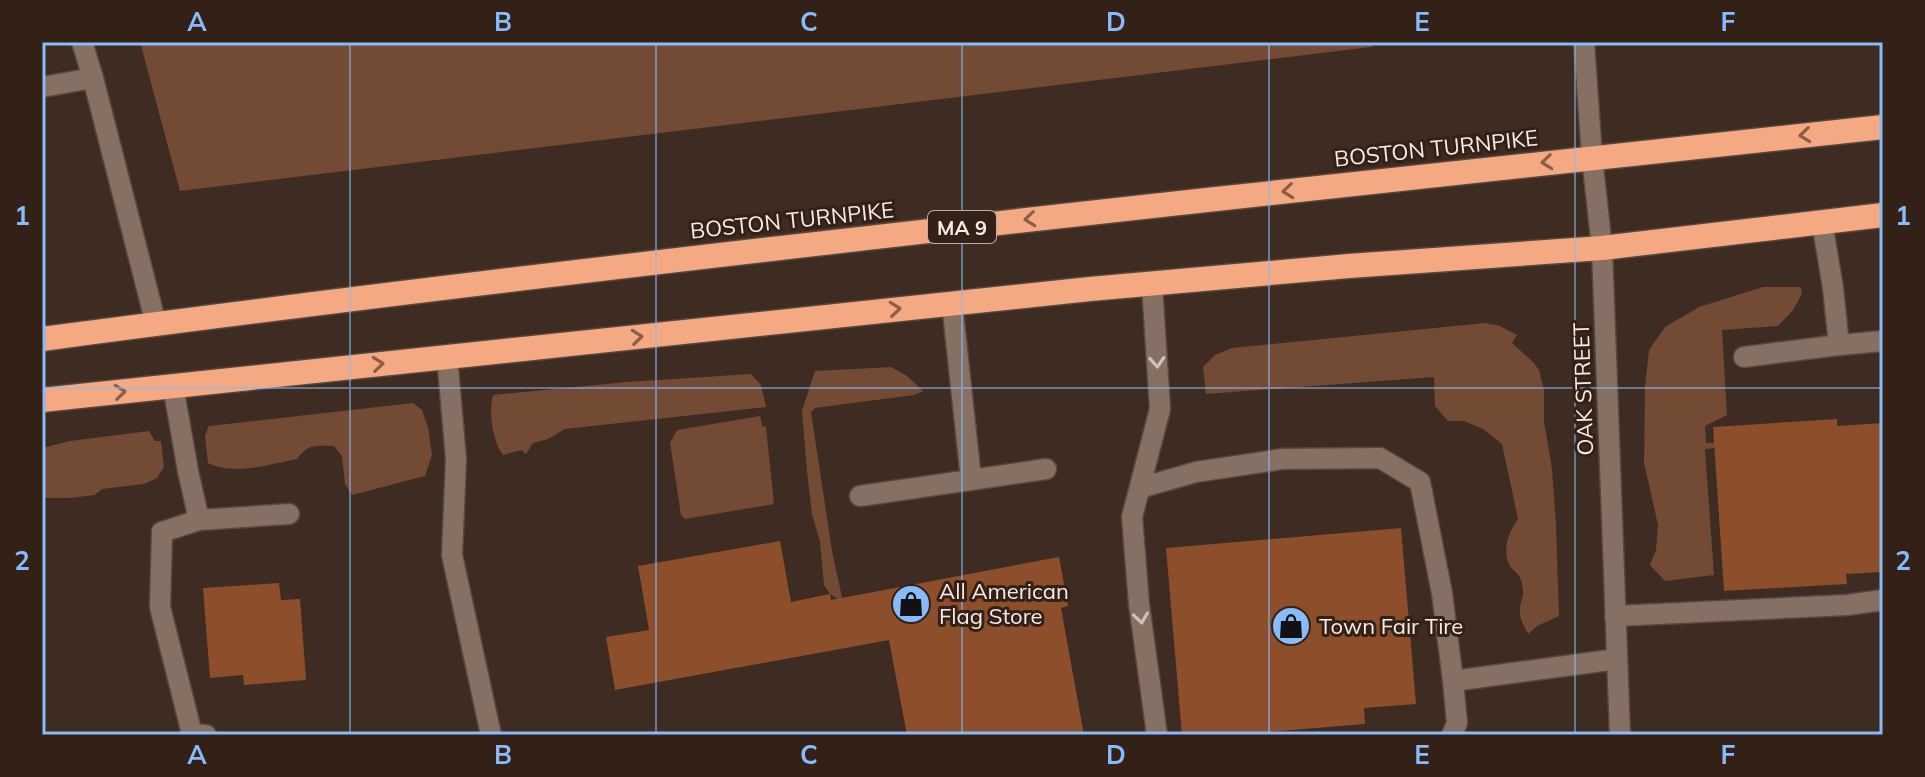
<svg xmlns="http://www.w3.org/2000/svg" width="1925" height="777" font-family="Mulish,sans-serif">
	<rect width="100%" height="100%" fill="#3e2b21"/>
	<g fill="#734a34">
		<path d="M140,42h1236l-5,5 -1191,144z"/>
		<path d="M1763,287h38l1,7 -9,16 -15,16 -56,4 5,85 -22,11 1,17h9l-1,5 -9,1 9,126 -49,6 -15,-16 6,-15 2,-25 -14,-62 1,-76 4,-37 16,-23 34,-20z"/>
		<path d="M1485,323l15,3 17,9 -5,8 21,19 6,8 5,20v31l8,48 4,55 3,92 -22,10 -9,8c-4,-8 -9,-16 -8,-25 0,-7 4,-12 3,-19 -2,-20 -10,-16 -15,-28 -5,-15 1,-31 10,-43l-16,-75 -19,-15 -19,-8h-16l-13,-15 -1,-29 -228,17 -3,-27 12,-12 17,-7z"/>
		<path d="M891,367l16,9 16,15 -9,4 -99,13 -4,4 21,139 11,51 -13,-8 -6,-9 -4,-43 -8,-28 -5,-43 -5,-60 13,-40z"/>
		<path d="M751,374l10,11 5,22 -201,22 -17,10 -15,4 -7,11 -5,-4 -18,5c-10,-14 -15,-42 -10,-60l134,-13z"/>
		<path d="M413,403l9,7 6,17 4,28 -7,21 -73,19 -7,-11 -3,-28 -8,-10c-18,0 -25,-3 -37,13 -26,5 -64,17 -89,4l-3,-27 4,-10z"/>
		<path d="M760,416l2,10 4,1 8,77 -89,15 -4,-4 -11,-72 7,-13z"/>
		<path d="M149,431l6,10h6l3,26 -7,11 -13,6 -42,5 -7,6 -26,3h-27v-46l4,-5 24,-6z"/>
	</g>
	<g fill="#8c4e2b">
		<path d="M1837,419v7l46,-3v149l-37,2 1,10 -123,7 -11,-164z"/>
		<path d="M1401,528l15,176 -52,4 1,16 -136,11h-47l-16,-187z"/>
		<path d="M780,541l11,61 39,-8 1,6 228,-43 9,49 -7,2 23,127h-177l-18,-95 -274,50 -9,-53 43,-7 -11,-64z"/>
		<path d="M279,583l2,17 19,-1 6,81 -62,5 -1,-10 -33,3 -7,-90z"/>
	</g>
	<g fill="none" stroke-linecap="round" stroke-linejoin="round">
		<defs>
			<g id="lane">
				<path d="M82,42l11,36 63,246"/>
				<path d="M42,87l51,-9"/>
				<path d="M1822,222l11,66 6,57 44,-4"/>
				<path d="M1152,284l8,125 -28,108 7,87 18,131"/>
				<path d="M952,303l19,176"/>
				<path d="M447,356l9,103 -4,96 39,180"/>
				<path d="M1744,357l95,-12"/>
				<path d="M173,386l15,85 11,49"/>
				<path d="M1140,488l56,-16 86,-13 98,-1 40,24 22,111 11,88 164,-22"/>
				<path d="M860,496l186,-27"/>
				<path d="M1615,616l232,-11 36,-5"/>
				<path d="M206,735l-14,-1 -32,-127 2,-75 37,-12 90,-6"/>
				<path d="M1452,735l5,-12 -4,-42"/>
			</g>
			<path id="secondary" d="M1584,42l8,115 10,91 18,487"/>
			<g id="highway">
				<path d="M42,339c391,-52 782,-97 1174,-140 223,-24 445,-49 667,-72"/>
				<path d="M42,400l1048,-111 259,-23 253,-18 281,-33"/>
			</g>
		</defs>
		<use href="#lane" stroke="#57473f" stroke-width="23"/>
		<use href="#secondary" stroke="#57473f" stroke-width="23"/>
		<use href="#highway" stroke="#57473f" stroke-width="27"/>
		<use href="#lane" stroke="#867064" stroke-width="20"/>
		<use href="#secondary" stroke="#867064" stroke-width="20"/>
		<use href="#highway" stroke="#f4a982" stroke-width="24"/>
	</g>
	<defs><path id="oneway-chevron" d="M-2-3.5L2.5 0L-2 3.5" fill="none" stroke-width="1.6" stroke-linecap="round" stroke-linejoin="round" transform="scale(2)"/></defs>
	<g stroke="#8a5e47">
		<use href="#oneway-chevron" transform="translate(1805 135) rotate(174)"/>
		<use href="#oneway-chevron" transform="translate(1547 162) rotate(174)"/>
		<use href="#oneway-chevron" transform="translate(1288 191) rotate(174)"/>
		<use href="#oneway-chevron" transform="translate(1030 219) rotate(174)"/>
		<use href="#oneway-chevron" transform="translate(895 309) rotate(-6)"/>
		<use href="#oneway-chevron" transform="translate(637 337) rotate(-6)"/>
		<use href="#oneway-chevron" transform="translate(378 364) rotate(-6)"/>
		<use href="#oneway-chevron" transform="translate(120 392) rotate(-6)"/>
	</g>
	<g stroke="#d0c0b8">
		<use href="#oneway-chevron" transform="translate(1157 362) rotate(87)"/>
		<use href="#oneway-chevron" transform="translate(1141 618) rotate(82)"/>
	</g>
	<path fill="none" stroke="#87bbfb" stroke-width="2" stroke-opacity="0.55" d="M350,42v693M656,42v693M962,42v693M1269,42v693M1575,42v693M42,388h1841"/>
	<defs>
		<symbol id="shop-disc" viewBox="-11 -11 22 22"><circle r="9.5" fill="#87bbfb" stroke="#332117"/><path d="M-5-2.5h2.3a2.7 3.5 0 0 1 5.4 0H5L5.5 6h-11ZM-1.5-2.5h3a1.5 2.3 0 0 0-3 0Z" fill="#111"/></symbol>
	</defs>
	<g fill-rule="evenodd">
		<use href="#shop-disc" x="889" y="582" width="44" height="44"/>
		<use href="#shop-disc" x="1269" y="604" width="44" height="44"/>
	</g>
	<g text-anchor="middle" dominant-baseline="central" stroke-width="6" stroke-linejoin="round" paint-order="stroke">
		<rect fill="#332117" stroke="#bdaea7" stroke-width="2" x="928" y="211" width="68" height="32" rx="6"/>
		<g font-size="20" font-weight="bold" fill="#f8ebe5">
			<text x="962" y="227">MA 9</text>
		</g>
		<g font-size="22" fill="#f8ebe5" stroke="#332117">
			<text transform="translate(1436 148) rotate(-6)">BOSTON TURNPIKE</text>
			<text transform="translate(792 220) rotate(-6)">BOSTON TURNPIKE</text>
			<text transform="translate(1583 389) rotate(-92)">OAK STREET</text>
		</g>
		<g font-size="22" fill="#f8ebe5" stroke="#332117" text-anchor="start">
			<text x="939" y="591">All American<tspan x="939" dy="25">Flag Store</tspan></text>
			<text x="1319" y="626">Town Fair Tire</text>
		</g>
	</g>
	<rect width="1925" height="777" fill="none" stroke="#332117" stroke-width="88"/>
	<rect x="44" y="44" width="1837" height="689" fill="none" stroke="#87bbfb" stroke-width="3"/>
	<g font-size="26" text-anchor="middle" font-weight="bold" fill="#87bbfb">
		<text x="197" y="31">A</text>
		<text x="503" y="31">B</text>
		<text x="809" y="31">C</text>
		<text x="1116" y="31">D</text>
		<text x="1422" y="31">E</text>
		<text x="1728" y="31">F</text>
		<text x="22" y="225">1</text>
		<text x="1903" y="225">1</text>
		<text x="22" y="570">2</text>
		<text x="1903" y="570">2</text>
		<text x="197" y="764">A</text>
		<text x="503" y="764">B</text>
		<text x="809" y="764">C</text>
		<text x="1116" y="764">D</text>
		<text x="1422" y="764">E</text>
		<text x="1728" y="764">F</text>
	</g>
</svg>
